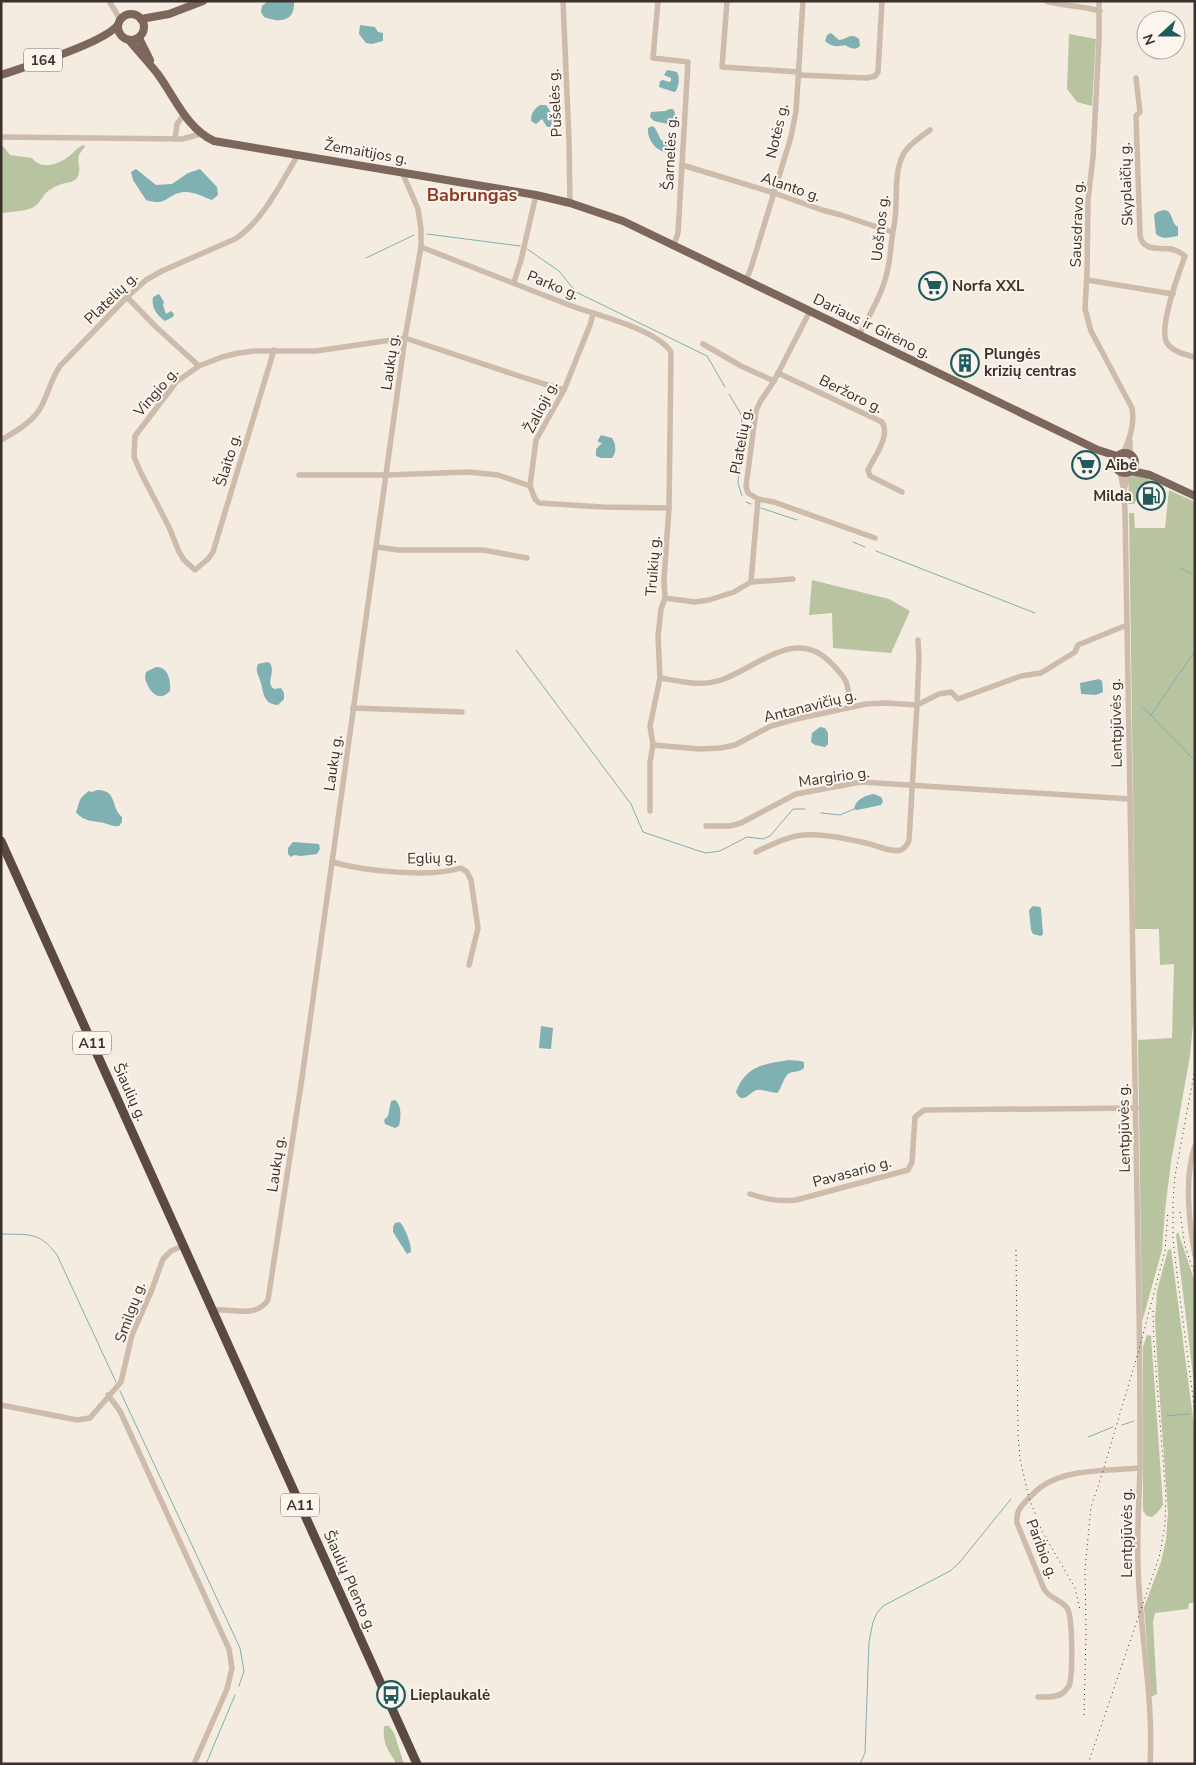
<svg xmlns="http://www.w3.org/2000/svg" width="1196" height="1765" font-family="'Nunito Sans',sans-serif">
	<rect width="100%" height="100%" fill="#f4ebe1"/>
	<g fill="#b8c4a0">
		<path d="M1069,34l27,5 -4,67 -15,-4 -10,-13z"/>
		<path d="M84,145l1,2c-13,13 -2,16 -7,29 -3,7 -10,6 -16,8 -4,1 -8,3 -11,5 -9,5 -10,15 -19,19 -8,3 -21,4 -31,5v-67l3,1 6,8 22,3c9,12 25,7 36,-1 6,-4 9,-10 16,-12z"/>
		<path d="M1140,474l22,12 -5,2 -12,-4 -11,20h-6l1,-26 3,-3z"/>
		<path d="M1169,490l26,12v502l-5,52 -19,106 -6,48 -3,40 -20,72 -4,-282 34,-2 2,-74 -14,1 -1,-36h-24l-6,-416h5l1,15h30z"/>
		<path d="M812,580l77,19 21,12 -19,42 -58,-5 -1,-35 -23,2z"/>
		<path d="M1178,1232l17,50v110l-19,-157z"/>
		<path d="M1171,1249l24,184v170h-6l-1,6 -33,4 -2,9 4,72 -6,3 -7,-90 17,-45 5,-22 2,-27 -10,-140 -3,-53 2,-29 11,-41z"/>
		<path d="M1147,1335l4,1 12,169 -6,8 -5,4 -5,-1 -4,-5v-164z"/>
		<path d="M384,1726h5l5,7 10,31h-9v-3c-9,-14 -12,-18 -11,-35z"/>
	</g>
	<g fill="#7fb0b2">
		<path d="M268,1h26c1,21 -14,22 -30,16l-3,-5 1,-6z"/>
		<path d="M360,25l15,2 3,5 5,1v8l-11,3 -6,-1 -7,-9z"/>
		<path d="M831,33l8,7c8,-1 13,-8 20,-1l1,7c-5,5 -10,2 -15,-1 -8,2 -13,2 -20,-4l2,-6z"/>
		<path d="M667,70l10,2c3,6 2,13 -1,19l-2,1 -15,-5 1,-6 3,-1 6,2 2,-1v-3l-7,-3z"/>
		<path d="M540,105h6c5,6 9,15 4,22h-3l-5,-8 -6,5 -5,-3c0,-8 3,-12 9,-16z"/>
		<path d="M670,109h3l2,4 -2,12 -19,-4 -4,-4 1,-5 14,-1z"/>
		<path d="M652,126l3,2 6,12 8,4 2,6 -3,3c-12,-2 -21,-13 -20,-25z"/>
		<path d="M136,169l20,16 16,-1 16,-11 12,-4 17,18 1,8 -6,5c-8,-3 -19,-9 -28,-8 -18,2 -16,15 -38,8l-13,-20 -2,-8z"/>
		<path d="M1164,210l4,1c5,5 4,13 10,16v9c-8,1 -16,4 -22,-2l-2,-19 3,-3z"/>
		<path d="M159,294l5,8 -1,3 3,9 5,-3 3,3 -1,3 -8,4c-8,-6 -14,-13 -12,-24z"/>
		<path d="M601,435l11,3c4,6 5,14 0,20h-11l-5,-2v-7l6,-6 -4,-1v-2z"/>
		<path d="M267,662l3,1c6,11 -5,19 4,26l7,-1 3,5v6l-6,6c-16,-1 -14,-14 -18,-25 -2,-6 -5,-9 -2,-16z"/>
		<path d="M156,667c12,-1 15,14 14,24 -12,13 -22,-1 -25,-13l1,-6z"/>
		<path d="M1099,679l3,2 1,11 -7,3 -15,-1 -1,-11z"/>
		<path d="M820,727l5,1 3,5v11l-3,3 -10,-2 -4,-3 1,-9z"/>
		<path d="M97,790c21,0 13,17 25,27v5l-3,4c-6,1 -7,-1 -12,-2 -11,-4 -23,-1 -31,-12 5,-12 1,-12 13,-21l3,1z"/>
		<path d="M874,794l7,3 2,4 -2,4 -24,5 -3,-1c2,-10 10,-13 20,-15z"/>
		<path d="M293,842l26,2 1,5 -3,5 -16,2 -7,-1 -3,2 -3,-3v-6z"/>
		<path d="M1033,906l7,1 1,2 2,25 -2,2 -8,-2 -2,-4 -2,-20z"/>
		<path d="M541,1026l12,2 -2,21 -12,-1z"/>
		<path d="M789,1060l11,1 4,1v6c-5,5 -10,2 -16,6 -5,4 -6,14 -11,19 -6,0 -14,-4 -20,-3 -8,2 -14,16 -21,2 10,-27 29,-28 53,-32z"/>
		<path d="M395,1100c7,5 6,18 4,26l-4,2 -10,-4 -1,-4 4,-4 3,-15z"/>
		<path d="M400,1222c6,8 11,21 11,30l-4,2 -14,-22v-5l2,-4z"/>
	</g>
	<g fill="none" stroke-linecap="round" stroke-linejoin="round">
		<g stroke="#7fb0b2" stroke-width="1">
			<path d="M427,234l93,12"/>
			<path d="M527,249l32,22 17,21 131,64 18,31"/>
			<path d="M366,258l48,-23"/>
			<path d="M729,394l13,22 -3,48"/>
			<path d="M739,468l-1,15 4,13"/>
			<path d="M746,502l5,2"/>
			<path d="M761,508l36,12"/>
			<path d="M853,542l12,5"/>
			<path d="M876,551l159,62"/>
			<path d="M1180,568l15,7"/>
			<path d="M516,650l115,154 12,28 53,18 10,3 14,-2 27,-14 16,2 7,-3 23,-27h12"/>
			<path d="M1143,707l52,54"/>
			<path d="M1151,715l44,-64"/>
			<path d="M821,813l19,2 14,-6"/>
			<path d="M1,1234c28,1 38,-3 56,21l59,127"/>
			<path d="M120,1391l120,257 4,23 -5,15"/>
			<path d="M1167,1416l22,-2"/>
			<path d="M1122,1425l12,-4"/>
			<path d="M1088,1437l25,-10"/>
			<path d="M206,1764l29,-69"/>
			<path d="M860,1764l5,-11 4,-111 4,-20 4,-9 6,-7 67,-35 9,-8 52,-64"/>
		</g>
		<g stroke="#cdbbac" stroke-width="5.5">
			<path d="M109,1l11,18"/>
			<path d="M563,1l6,140 1,62"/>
			<path d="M658,1l-5,57 35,4 -9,154 -1,17 -4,12"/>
			<path d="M727,1l-5,66 77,5"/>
			<path d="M1046,1c18,5 37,5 54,10"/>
			<path d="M1099,1v39l-6,117 -5,43 -1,72 -2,37 6,22 41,77c3,16 -2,31 -9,45"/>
			<path d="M799,75l68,3 8,-2 3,-4 4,-71"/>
			<path d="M1136,78l4,34 -4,4 4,120c4,16 18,11 31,13 5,1 10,4 14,7 -6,16 -27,73 -18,87 6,9 19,12 28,14"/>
			<path d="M1,137l181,2 19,-5"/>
			<path d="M175,139l2,-15 7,-10"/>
			<path d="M682,165l92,28 48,17 19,5 51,17"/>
			<path d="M421,247l148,58c27,10 87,24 102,47l-2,156 -5,71 1,19 -4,11 -3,27 2,42 -10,48 3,19 -3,17v49"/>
			<path d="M746,280l5,-12 40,-131 5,-26 7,-110"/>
			<path d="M1087,280l86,14"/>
			<path d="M514,282l7,-22 15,-65"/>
			<path d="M127,297l28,29 44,40"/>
			<path d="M593,314l-3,11 -26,65 -28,50 -6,46 5,13 4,4 63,4 67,1"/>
			<path d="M859,335c11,-21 25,-44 29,-67 3,-14 3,-29 6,-42 5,-24 -2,-51 10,-73 6,-10 17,-16 26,-23"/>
			<path d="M703,344l38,22 33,15"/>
			<path d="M274,350l-61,202 -5,7 -13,11 -11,-10 -5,-8 -10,-25 -28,-54 -7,-16 1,-21 36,-47 5,-7 23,-16 23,-9 17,-4 15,-2h62l89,-13 117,39 42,13"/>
			<path d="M778,373l104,49c9,14 -8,35 -14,48l2,6 32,16"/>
			<path d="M1,440c16,-9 35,-20 42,-37 6,-13 9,-25 17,-37l67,-69 19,-17 16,-9 73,-32c29,-19 45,-55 63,-84"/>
			<path d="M1130,455v-14"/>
			<path d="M1120,472l4,19 1,20c3,267 11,533 14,800 1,52 1,105 1,157 -1,32 -3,63 -2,95 1,67 16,134 12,201"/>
			<path d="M299,475h88l81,-3 30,3 32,11"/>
			<path d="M1125,487l3,-14"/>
			<path d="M758,499l16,3 101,36"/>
			<path d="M377,547l21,3h85l44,8"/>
			<path d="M751,582l7,-83 -10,-6 -2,-7 10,-75 4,-9 14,-21 36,-70"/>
			<path d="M665,598l30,4 14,-2 25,-8 17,-10 42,-3"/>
			<path d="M660,678c19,3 41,9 61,2 34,-11 73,-53 108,-19 19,19 19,20 21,46"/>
			<path d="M353,708l109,4"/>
			<path d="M653,745l46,4 22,-1 14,-3 36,-19 25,-7 70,-15 20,-1 31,2 22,-11 12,-2 7,7 63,-23 20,-3 34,-21 3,-7 49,-20"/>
			<path d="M706,826h24l11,-3 55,-29 65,-12 269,17"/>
			<path d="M756,852c15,-7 32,-16 48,-17 18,-2 45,4 62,8 10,2 25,10 35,7 4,-2 6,-5 8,-9l8,-136 2,-48 -1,-17"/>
			<path d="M332,862c32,9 98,16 129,6l6,4 4,8 7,48 -9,37"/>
			<path d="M1195,1146c-11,30 -6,78 0,109"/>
			<path d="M750,1194c16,5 29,8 46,6l112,-30 4,-8 3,-45 9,-7 212,-2"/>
			<path d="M213,1310c19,-2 42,9 55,-10l34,-222 103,-740 16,-91v-18l-3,-20 -16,-37"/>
			<path d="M108,1395l12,16 109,238 3,19 -5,21 -33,75"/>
			<path d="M1,1405l76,15 13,-2 31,-36 11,-47 19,-43 12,-33 8,-8 13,-6"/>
			<path d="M1038,1697c8,0 20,1 26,-5 1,-1 5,-6 5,-6 4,-10 4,-70 -2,-78 -6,-8 -18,-10 -23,-19l-27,-66c-1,-13 4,-17 13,-26 3,-3 7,-7 11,-10 25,-19 69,-16 99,-19"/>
		</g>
		<g stroke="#7d675c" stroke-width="8">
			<circle cx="131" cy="27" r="13"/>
			<path d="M141,19l28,-5 34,-13"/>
			<path d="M139,38l11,22"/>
			<path d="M129,40c9,11 19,22 28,33 18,24 29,55 57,68l322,54 34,8 53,18 475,229 19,6"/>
			<path d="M1,75c26,-9 101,-31 117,-50"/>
			<circle cx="1125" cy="463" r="10"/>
			<path d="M1131,471l19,4 45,21"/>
		</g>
		<path stroke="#5c4a42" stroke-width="9" d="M1,841l416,923"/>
		<g stroke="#3b302b" stroke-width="1" stroke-dasharray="1 4" stroke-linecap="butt">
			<path d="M1195,1069l-20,107 -2,25v38l5,43 17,131"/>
			<path d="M1180,1212l5,34 10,29"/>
			<path d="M1016,1250l2,184 2,25 9,39 13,33 33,57 5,22"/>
			<path d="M1084,1715l2,-82 -1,-64 6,-62 12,-36 37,-125 25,-95 3,-40"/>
			<path d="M1088,1764l72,-210 5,-30 1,-26 -12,-153 -1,-35"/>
		</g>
	</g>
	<defs>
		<symbol id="supermarket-ring" viewBox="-11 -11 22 22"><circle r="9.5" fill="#fbf5ee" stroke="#1f5a5e" stroke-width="1.5"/><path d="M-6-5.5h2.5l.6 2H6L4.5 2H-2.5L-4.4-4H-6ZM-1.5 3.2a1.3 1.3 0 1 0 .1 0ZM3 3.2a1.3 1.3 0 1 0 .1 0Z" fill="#1f5a5e"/></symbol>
		<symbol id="building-ring" viewBox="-11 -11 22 22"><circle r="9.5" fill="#fbf5ee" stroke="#1f5a5e" stroke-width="1.5"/><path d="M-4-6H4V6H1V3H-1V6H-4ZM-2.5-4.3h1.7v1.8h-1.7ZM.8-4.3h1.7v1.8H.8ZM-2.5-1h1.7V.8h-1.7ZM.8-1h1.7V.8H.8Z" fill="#1f5a5e"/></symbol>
		<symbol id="fuel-ring" viewBox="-11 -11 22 22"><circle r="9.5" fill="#fbf5ee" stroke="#1f5a5e" stroke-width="1.5"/><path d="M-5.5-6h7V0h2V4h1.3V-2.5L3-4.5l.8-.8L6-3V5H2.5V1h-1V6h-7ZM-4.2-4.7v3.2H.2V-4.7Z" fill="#1f5a5e"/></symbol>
		<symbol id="bus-ring" viewBox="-11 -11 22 22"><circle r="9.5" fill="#fbf5ee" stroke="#1f5a5e" stroke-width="1.5"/><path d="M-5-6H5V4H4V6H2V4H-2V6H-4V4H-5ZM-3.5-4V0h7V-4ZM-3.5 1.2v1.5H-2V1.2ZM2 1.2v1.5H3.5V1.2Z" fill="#1f5a5e"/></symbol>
	</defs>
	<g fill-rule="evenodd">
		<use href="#supermarket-ring" x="917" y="270" width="32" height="32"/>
		<use href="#building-ring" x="949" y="347" width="32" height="32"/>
		<use href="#supermarket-ring" x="1070" y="449" width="32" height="32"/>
		<use href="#fuel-ring" x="1135" y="480" width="32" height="32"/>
		<use href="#bus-ring" x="375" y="1679" width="32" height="32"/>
	</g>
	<g text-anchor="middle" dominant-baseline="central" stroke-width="4" stroke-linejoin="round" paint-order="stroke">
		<g fill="#fbf5ee" stroke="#756b66" stroke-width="1">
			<rect x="24" y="48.5" width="38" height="23" rx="4"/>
			<rect x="73" y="1031.5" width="38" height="23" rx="4"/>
			<rect x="281" y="1493.5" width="38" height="23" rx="4"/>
		</g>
		<g font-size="14" font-weight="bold" fill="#3b302b">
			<text x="43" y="60">164</text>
			<text x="92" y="1043">A11</text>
			<text x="300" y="1505">A11</text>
		</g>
		<g font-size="15" fill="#3b302b" stroke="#fbf5ee">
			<text transform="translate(555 103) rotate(-93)">Pušelės g.</text>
			<text transform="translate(777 131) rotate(-77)">Notės g.</text>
			<text transform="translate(366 152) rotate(10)">Žemaitijos g.</text>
			<text transform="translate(670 153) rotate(-87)">Šarnelės g.</text>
			<text transform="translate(1126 184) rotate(-92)">Skyplaičių g.</text>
			<text transform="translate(791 187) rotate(19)">Alanto g.</text>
			<text transform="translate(1077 224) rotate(-88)">Sausdravo g.</text>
			<text transform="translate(880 228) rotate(-84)">Uošnos g.</text>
			<text transform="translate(553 285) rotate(22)">Parko g.</text>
			<text transform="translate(111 298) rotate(-44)">Platelių g.</text>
			<text transform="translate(872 326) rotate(26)">Dariaus ir Girėno g.</text>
			<text transform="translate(390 362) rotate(-82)">Laukų g.</text>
			<text transform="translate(156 392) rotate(-49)">Vingio g.</text>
			<text transform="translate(851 394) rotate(26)">Beržoro g.</text>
			<text transform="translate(541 407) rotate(-63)">Žalioji g.</text>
			<text transform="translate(741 441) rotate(-80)">Platelių g.</text>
			<text transform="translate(228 460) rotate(-73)">Šlaito g.</text>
			<text transform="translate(653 566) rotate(-86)">Truikių g.</text>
			<text transform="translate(810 706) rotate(-14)">Antanavičių g.</text>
			<text transform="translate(1116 723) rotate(-91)">Lentpjūvės g.</text>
			<text transform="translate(333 763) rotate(-82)">Laukų g.</text>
			<text transform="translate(834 777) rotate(-8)">Margirio g.</text>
			<text transform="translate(432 858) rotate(-1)">Eglių g.</text>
			<text transform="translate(130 1092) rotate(66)">Šiaulių g.</text>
			<text transform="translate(1124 1128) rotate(-91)">Lentpjūvės g.</text>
			<text transform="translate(276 1164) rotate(-82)">Laukų g.</text>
			<text transform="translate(852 1172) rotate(-15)">Pavasario g.</text>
			<text transform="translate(130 1312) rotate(-70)">Smilgų g.</text>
			<text transform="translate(1127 1533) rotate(-90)">Lentpjūvės g.</text>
			<text transform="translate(1042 1549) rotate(69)">Paribio g.</text>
			<text transform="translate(350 1581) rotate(66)">Šiaulių Plento g.</text>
		</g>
		<g font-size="15" font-weight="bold" fill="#3b302b" stroke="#fbf5ee" text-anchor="start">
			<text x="952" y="286">Norfa XXL</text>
			<text x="984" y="354">Plungės<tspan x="984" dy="17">krizių centras</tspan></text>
			<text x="1105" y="465">Aibė</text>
			<text x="1132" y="496" text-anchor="end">Milda</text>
			<text x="410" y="1695">Lieplaukalė</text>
		</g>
		<g font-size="18" font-weight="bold" fill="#8c3b22" stroke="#fbf5ee">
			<text x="472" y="195">Babrungas</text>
		</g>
	</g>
	<rect width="1196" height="1765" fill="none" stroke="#3b302b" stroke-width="5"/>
	<g transform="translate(1161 35) rotate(249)"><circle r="24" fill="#fbf5ee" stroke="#aea6a0"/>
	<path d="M0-4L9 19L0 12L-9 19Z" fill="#1f5a5e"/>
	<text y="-8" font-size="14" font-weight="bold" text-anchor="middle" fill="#3b302b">N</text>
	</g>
</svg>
